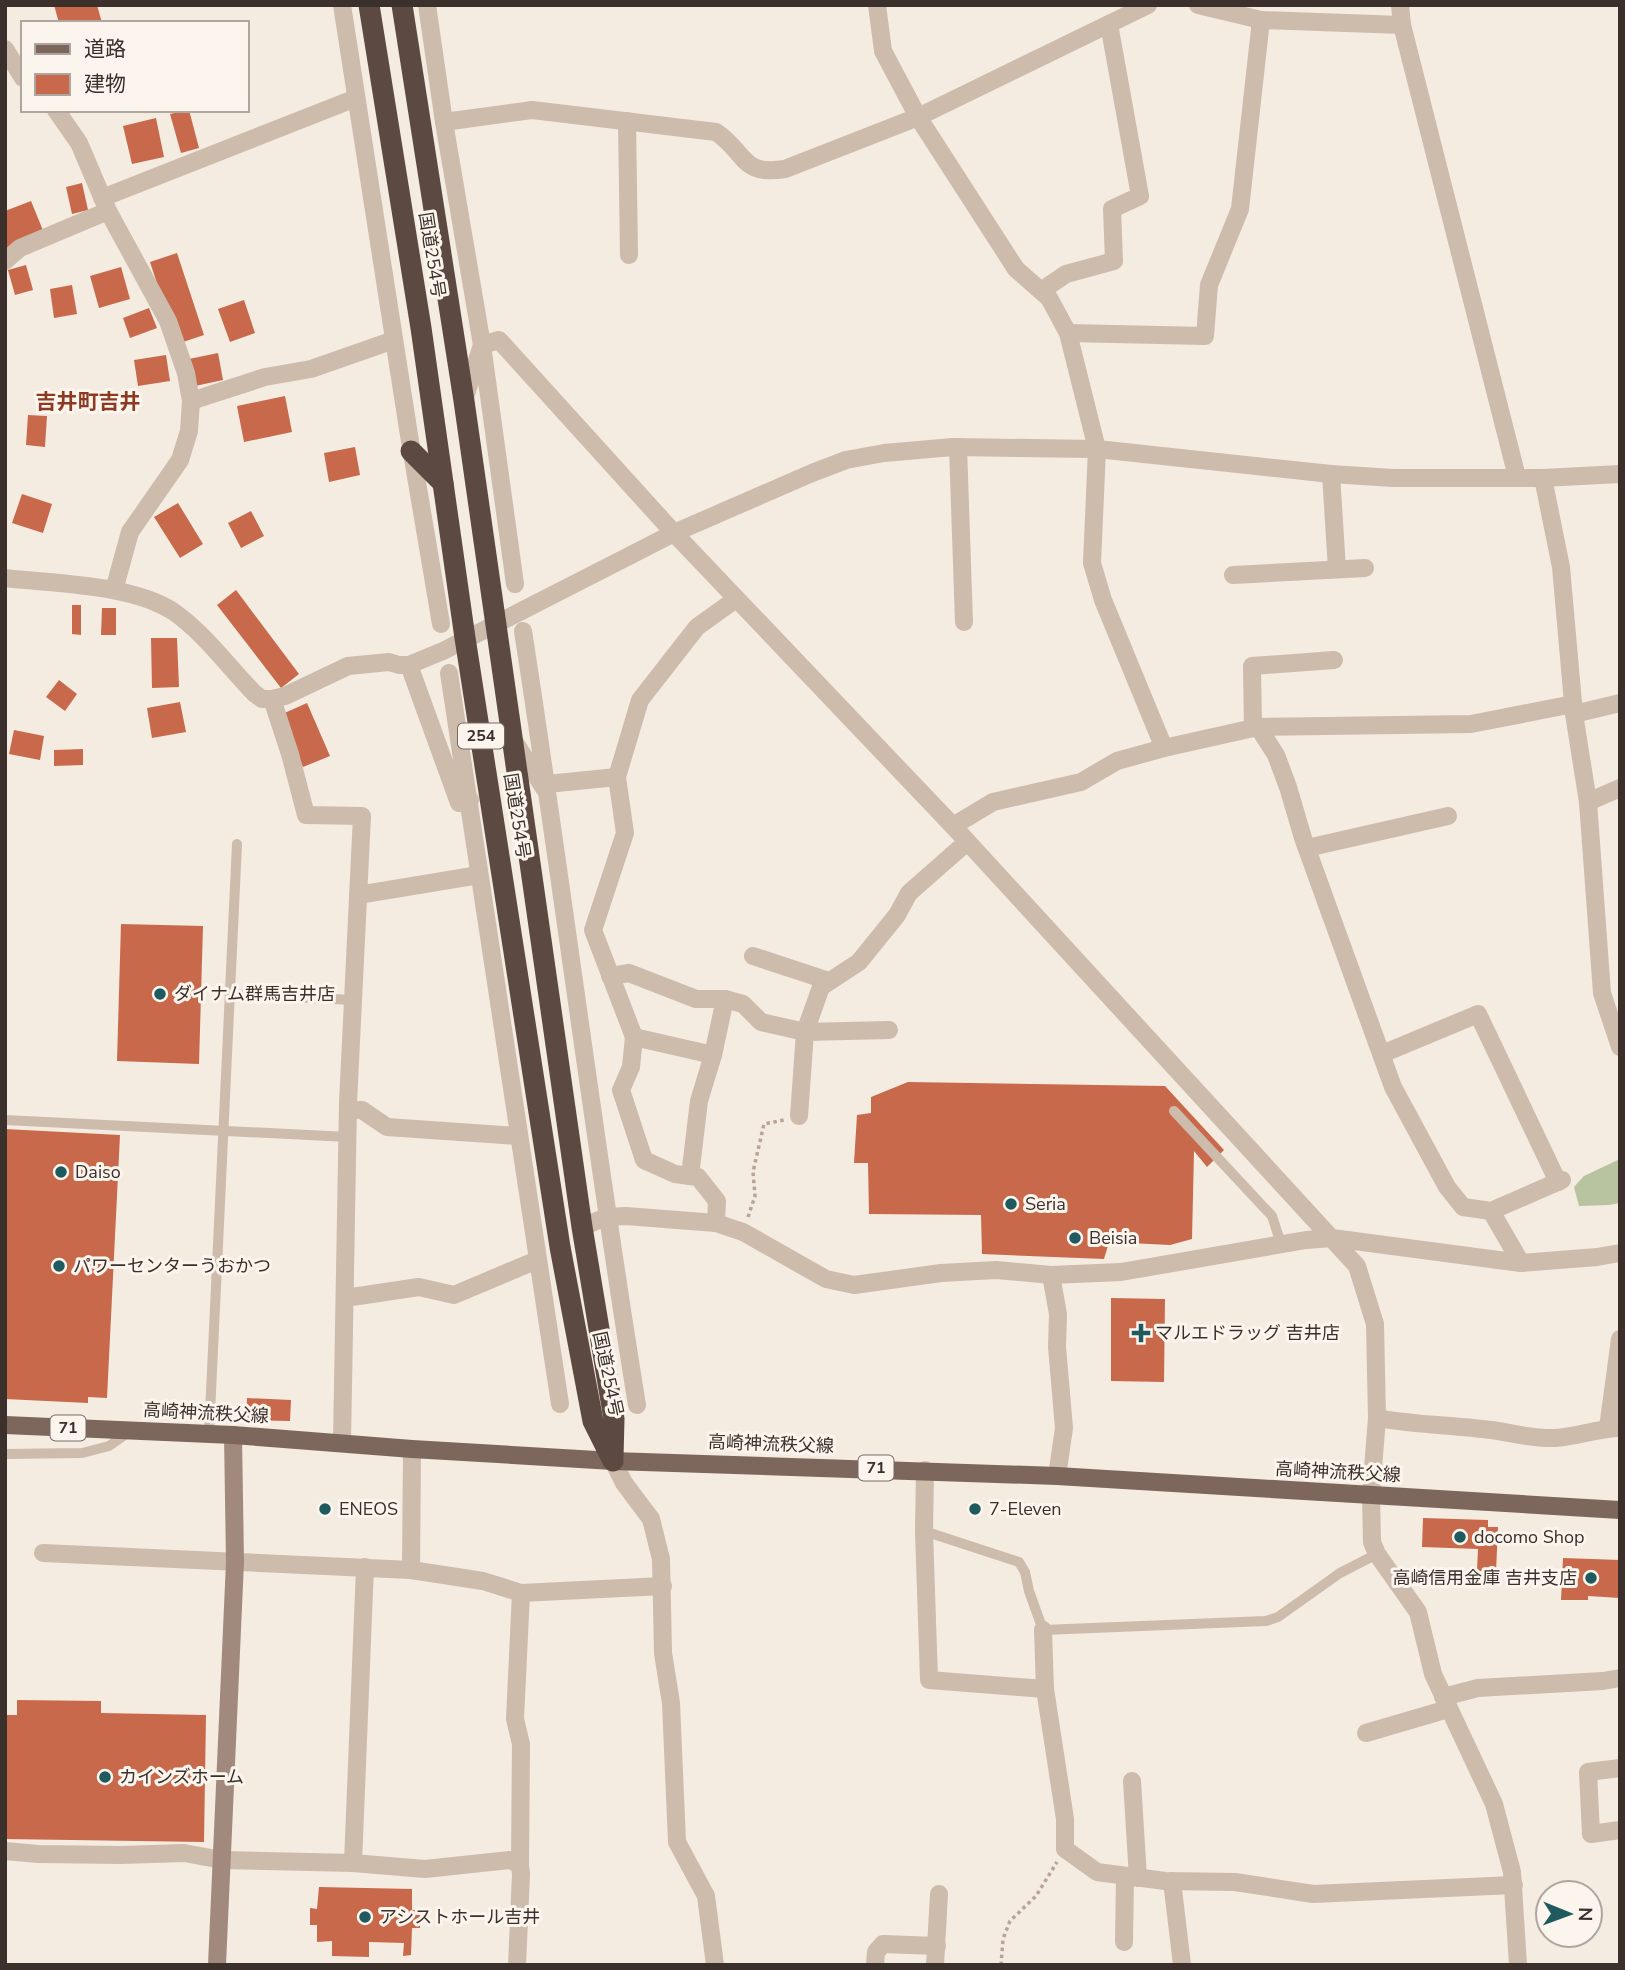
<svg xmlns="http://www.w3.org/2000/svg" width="1625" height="1970" font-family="'Nunito Sans','Noto Sans JP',sans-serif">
	<rect width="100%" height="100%" fill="#f4ebe1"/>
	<path fill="#b8c4a0" d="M1620,1159v44l-11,2 -30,1 -5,-19 10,-11z"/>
	<g fill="#c8694b">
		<path d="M54,5h43l5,18h-43z"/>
		<path d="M189,110l10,38 -18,5 -11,-39z"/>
		<path d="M156,118l8,39 -32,7 -9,-38z"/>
		<path d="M82,183l6,27 -16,4 -6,-27z"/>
		<path d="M31,201l13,32 -39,16v-38z"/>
		<path d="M177,253l27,82 -27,9 -27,-82z"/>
		<path d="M26,265l7,25 -18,5 -7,-25z"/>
		<path d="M121,267l9,32 -31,9 -9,-32z"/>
		<path d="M72,285l5,29 -23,4 -4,-29z"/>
		<path d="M244,300l11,33 -25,9 -12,-33z"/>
		<path d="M149,308l8,20 -27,10 -7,-20z"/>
		<path d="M218,353l5,27 -28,6 -6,-27z"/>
		<path d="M166,355l4,26 -32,5 -4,-26z"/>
		<path d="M285,396l7,36 -48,10 -7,-36z"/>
		<path d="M28,415l19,1 -2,31 -19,-2z"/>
		<path d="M355,447l5,28 -31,7 -5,-29z"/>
		<path d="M22,494l30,10 -9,29 -31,-10z"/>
		<path d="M178,503l25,41 -23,14 -26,-41z"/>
		<path d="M251,511l13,25 -23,12 -13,-25z"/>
		<path d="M236,590l63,84 -18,14 -64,-83z"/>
		<path d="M72,605h9v30l-9,-1z"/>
		<path d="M102,608h14v27h-15z"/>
		<path d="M151,638h26l2,49 -27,1z"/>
		<path d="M59,680l18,14 -12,17 -19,-14z"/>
		<path d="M180,702l6,30 -34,6 -5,-30z"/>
		<path d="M307,703l23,53 -27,11 -23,-52z"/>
		<path d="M14,730l30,6 -4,24 -31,-6z"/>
		<path d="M83,749v16l-29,1v-16z"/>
		<path d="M121,924l82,2 -4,138 -82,-3z"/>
		<path d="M908,1082l257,4 59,64 -17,17 -13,-16 -2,88 -22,6 -61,-3 -5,17 -122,-5 -1,-39 -112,-1 -1,-51h-14l3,-48 14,-2v-16z"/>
		<path d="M5,1129l115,6 -13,263 -19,-1v6l-83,-4z"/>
		<path d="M1111,1298l54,1 -1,83 -53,-1z"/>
		<path d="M247,1398l44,2 -1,21 -44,-1z"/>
		<path d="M1423,1518l65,2v7h10l-2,45 -19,-1 1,-22 -56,-2z"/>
		<path d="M1563,1558l57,2v38l-32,-2v4h-27z"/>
		<path d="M17,1700l84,1v12l105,2 -2,127 -199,-3v-124h12z"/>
		<path d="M319,1887l93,2v21l8,-1v19h-8l-1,27 -8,1 1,-13 -35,-1v15l-37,-1v-15l-15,1v-17h-7v-17l7,1z"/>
	</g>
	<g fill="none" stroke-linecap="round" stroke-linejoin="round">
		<g stroke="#b9a596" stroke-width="3.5" stroke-dasharray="3.5 3.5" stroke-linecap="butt">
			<path d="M748,1217l7,-21 -2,-24 11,-48 20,-4"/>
			<path d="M1001,1965l2,-26 7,-18 26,-25 21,-34"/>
		</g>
		<g stroke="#cdbbac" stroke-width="10">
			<path d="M230,994l123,6"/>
			<path d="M1174,1111l98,105 9,28"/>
			<path d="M5,1120l343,17"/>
			<path d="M209,1434l28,-590"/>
			<path d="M5,1454l77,-1 27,-7 20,-14"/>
			<path d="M924,1531l95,31 6,10 4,19 14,39 223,-9 12,-4 62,-44 37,-19"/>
		</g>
		<g stroke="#cdbbac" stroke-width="18">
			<path d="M342,5l67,430 32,189"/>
			<path d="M427,5l17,117 38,223 33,239"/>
			<path d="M877,5l6,46 35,66 98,152 33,29 19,35 29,116 -5,114 11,37 61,148"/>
			<path d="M1198,5l63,15 141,5"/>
			<path d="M1400,5l2,20 115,452"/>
			<path d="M5,49l18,29"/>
			<path d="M56,110l23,33 29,68 60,110 18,52 5,28 -2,30 -9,29 -50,72 -16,58"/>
			<path d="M627,121l2,134"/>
			<path d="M444,122l88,-12 184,22c31,21 24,44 69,37l133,-52 230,-112"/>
			<path d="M102,198l254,-100"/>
			<path d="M5,261l15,-13 88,-37"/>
			<path d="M1041,291l25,-17 48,-13 -2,-52 28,-13 -31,-172"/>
			<path d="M1068,333l137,3 4,-51 31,-76 21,-189"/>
			<path d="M464,400l18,-55 17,-5 175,193 279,293 404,440 18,58 2,94 -6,76 1,48 5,12 41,58 15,62 61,130 18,68 6,93"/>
			<path d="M191,401l74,-24 46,-8 83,-29"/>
			<path d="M958,447l6,175"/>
			<path d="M1331,474l6,95"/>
			<path d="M1543,478l18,89 13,147 14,88 14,191 18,54"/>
			<path d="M1233,575l132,-7"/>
			<path d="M5,578c50,6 127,6 169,34 30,21 54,54 80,81l8,6h10l13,-3 63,-30 41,-4 10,3h10l34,-14 231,-118 138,-60 34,-13 38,-7 69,-6 144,2 234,25 62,4h150l77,-4"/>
			<path d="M523,631c40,258 72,517 114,774"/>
			<path d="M409,665l50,138 11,-3"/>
			<path d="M449,673l111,731"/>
			<path d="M272,699l18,55 16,61 56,1 -14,287 -6,339"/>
			<path d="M1574,714l46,-11"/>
			<path d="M1258,727l18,28 12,32 15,51 90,249 54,100 16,20 28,4 71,-31"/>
			<path d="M1253,728l-1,-62 82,-6"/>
			<path d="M514,741l30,47"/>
			<path d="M547,784l70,-7"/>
			<path d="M1588,802l32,-14"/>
			<path d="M953,826l40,-24 88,-20 36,-21 47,-13 94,-21 213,-3 102,-20"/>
			<path d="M1307,848l141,-32"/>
			<path d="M358,895l121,-20"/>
			<path d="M753,956l76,25"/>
			<path d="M610,976l19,-3 67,26h29l18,5 18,18 44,10 84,-2"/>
			<path d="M634,1037l79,18"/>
			<path d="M1382,1054l96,-40 80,168"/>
			<path d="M348,1110h14l25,17 131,9"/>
			<path d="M799,1116l6,-84 16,-45 38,-25 38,-47 12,-22 58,-51"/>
			<path d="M690,1176l9,-75 14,-46 12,-56"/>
			<path d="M1491,1211l30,52"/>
			<path d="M716,1223l1,-22 -19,-24 -23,-3 -31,-14 -23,-70 10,-23 3,-30 -41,-107 32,-97 -8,-56 23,-77 57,-73 39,-28"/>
			<path d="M582,1227l24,-10 20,-1 90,7 27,9 83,47 28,6 87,-12 55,-3 55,5 70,-3 185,-32 26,-2 189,25 76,-6 23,-4"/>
			<path d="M1051,1275l7,39 -1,33 7,81 -7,48"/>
			<path d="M345,1298l74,-11 35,8 83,-35"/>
			<path d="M1377,1418c38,7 76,7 114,12 22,3 42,9 64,8 22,-1 43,-10 65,-10"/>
			<path d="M1608,1428l12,-89"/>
			<path d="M613,1461l11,22 27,36 10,40 2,94 8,50 6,139 29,54 9,69"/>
			<path d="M925,1470l-1,61 5,149 116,9"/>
			<path d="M43,1553l368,17 72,11 38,12 142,-7"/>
			<path d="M411,1570l1,-121"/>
			<path d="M1043,1630l2,59 20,130v30l32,23 68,9 70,1 78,12 201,-9"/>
			<path d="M1443,1697l35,-9 125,-7 17,-3"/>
			<path d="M1366,1733l82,-24"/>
			<path d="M1620,1768l-32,4 3,62 29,-4"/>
			<path d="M1132,1781l6,97"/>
			<path d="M5,1851l33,3 83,1 63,-2 38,7 131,3 72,6 85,-9 10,5 1,9 -4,91"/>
			<path d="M353,1863l12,-296"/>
			<path d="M520,1865l1,-121 -6,-25 6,-126"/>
			<path d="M1172,1881l10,84"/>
			<path d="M1124,1942l1,-66"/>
			<path d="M875,1965l1,-13 7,-8 54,2"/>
			<path d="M935,1965l4,-71"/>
		</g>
		<path stroke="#a18a7d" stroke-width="18" d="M217,1965l18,-403 -2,-127"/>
		<path stroke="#7d675c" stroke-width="18" d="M5,1425l228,10 179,14 201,12 444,15 563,34"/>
		<g stroke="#5c4a42" stroke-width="21">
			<path d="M369,5l52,323 44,310 95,609 33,174 20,40"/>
			<path d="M402,5l62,396 118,826 32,192 -1,38"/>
			<path d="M411,451l32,32"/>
		</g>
	</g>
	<g fill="#1f5a5e" stroke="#fbf5ee" stroke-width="2.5">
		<circle cx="160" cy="994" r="7"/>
		<circle cx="61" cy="1172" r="7"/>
		<circle cx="1011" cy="1204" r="7"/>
		<circle cx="1075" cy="1238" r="7"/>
		<circle cx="59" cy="1266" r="7"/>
		<path d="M1137.5 1322.5h7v7h7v7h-7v7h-7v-7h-7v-7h7z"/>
		<circle cx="325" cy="1509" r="7"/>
		<circle cx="975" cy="1509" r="7"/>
		<circle cx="1460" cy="1537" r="7"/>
		<circle cx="1591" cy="1578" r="7"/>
		<circle cx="105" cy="1777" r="7"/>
		<circle cx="365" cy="1917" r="7"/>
	</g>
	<g text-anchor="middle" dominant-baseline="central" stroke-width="6" stroke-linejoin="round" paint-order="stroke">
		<g fill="#fbf5ee" stroke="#756b66" stroke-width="2">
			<rect x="458" y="723.5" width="46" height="25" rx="5"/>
			<rect x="50.5" y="1415.5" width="35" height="25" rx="5"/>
			<rect x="858.5" y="1455.5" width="35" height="25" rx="5"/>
		</g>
		<g font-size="16" font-weight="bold" fill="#3b302b">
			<text x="481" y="736">254</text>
			<text x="68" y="1428">71</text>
			<text x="876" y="1468">71</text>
		</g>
		<g font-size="18" fill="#3b302b" stroke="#fbf5ee">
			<text transform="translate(432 255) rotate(81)">国道254号</text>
			<text transform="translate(517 816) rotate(81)">国道254号</text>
			<text transform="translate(608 1374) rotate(78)">国道254号</text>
			<text transform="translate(206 1413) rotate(3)">高崎神流秩父線</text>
			<text transform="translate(771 1444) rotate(2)">高崎神流秩父線</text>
			<text transform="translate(1338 1472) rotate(3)">高崎神流秩父線</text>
		</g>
		<g font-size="18" fill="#3b302b" stroke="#fbf5ee" text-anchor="start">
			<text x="174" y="994">ダイナム群馬吉井店</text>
			<text x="75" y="1172">Daiso</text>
			<text x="1025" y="1204">Seria</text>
			<text x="1089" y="1238">Beisia</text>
			<text x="73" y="1266">パワーセンターうおかつ</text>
			<text x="1155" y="1333">マルエドラッグ 吉井店</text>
			<text x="339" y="1509">ENEOS</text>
			<text x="989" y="1509">7-Eleven</text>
			<text x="1474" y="1537">docomo Shop</text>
			<text x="1577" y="1578" text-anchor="end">高崎信用金庫 吉井支店</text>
			<text x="119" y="1777">カインズホーム</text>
			<text x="379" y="1917">アシストホール吉井</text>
		</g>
		<g font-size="21" font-weight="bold" fill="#8c3b22" stroke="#fbf5ee">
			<text x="88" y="402">吉井町吉井</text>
		</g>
	</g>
	<rect width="1625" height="1970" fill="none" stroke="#3b302b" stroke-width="14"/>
	<rect x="21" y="21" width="228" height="91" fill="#fbf5ee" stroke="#aea6a0" stroke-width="2"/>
	<rect x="35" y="44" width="35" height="10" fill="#7d675c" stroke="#aea6a0" stroke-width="2"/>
	<text x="84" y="56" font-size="21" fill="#3b302b">道路</text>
	<rect x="35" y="74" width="35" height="21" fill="#c8694b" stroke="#aea6a0" stroke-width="2"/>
	<text x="84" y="91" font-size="21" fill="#3b302b">建物</text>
	<g transform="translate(1569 1914) rotate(91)"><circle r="33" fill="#fbf5ee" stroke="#aea6a0" stroke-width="2"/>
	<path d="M0-5L12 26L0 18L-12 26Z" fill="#1f5a5e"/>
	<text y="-10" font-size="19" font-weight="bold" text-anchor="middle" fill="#3b302b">N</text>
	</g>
</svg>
